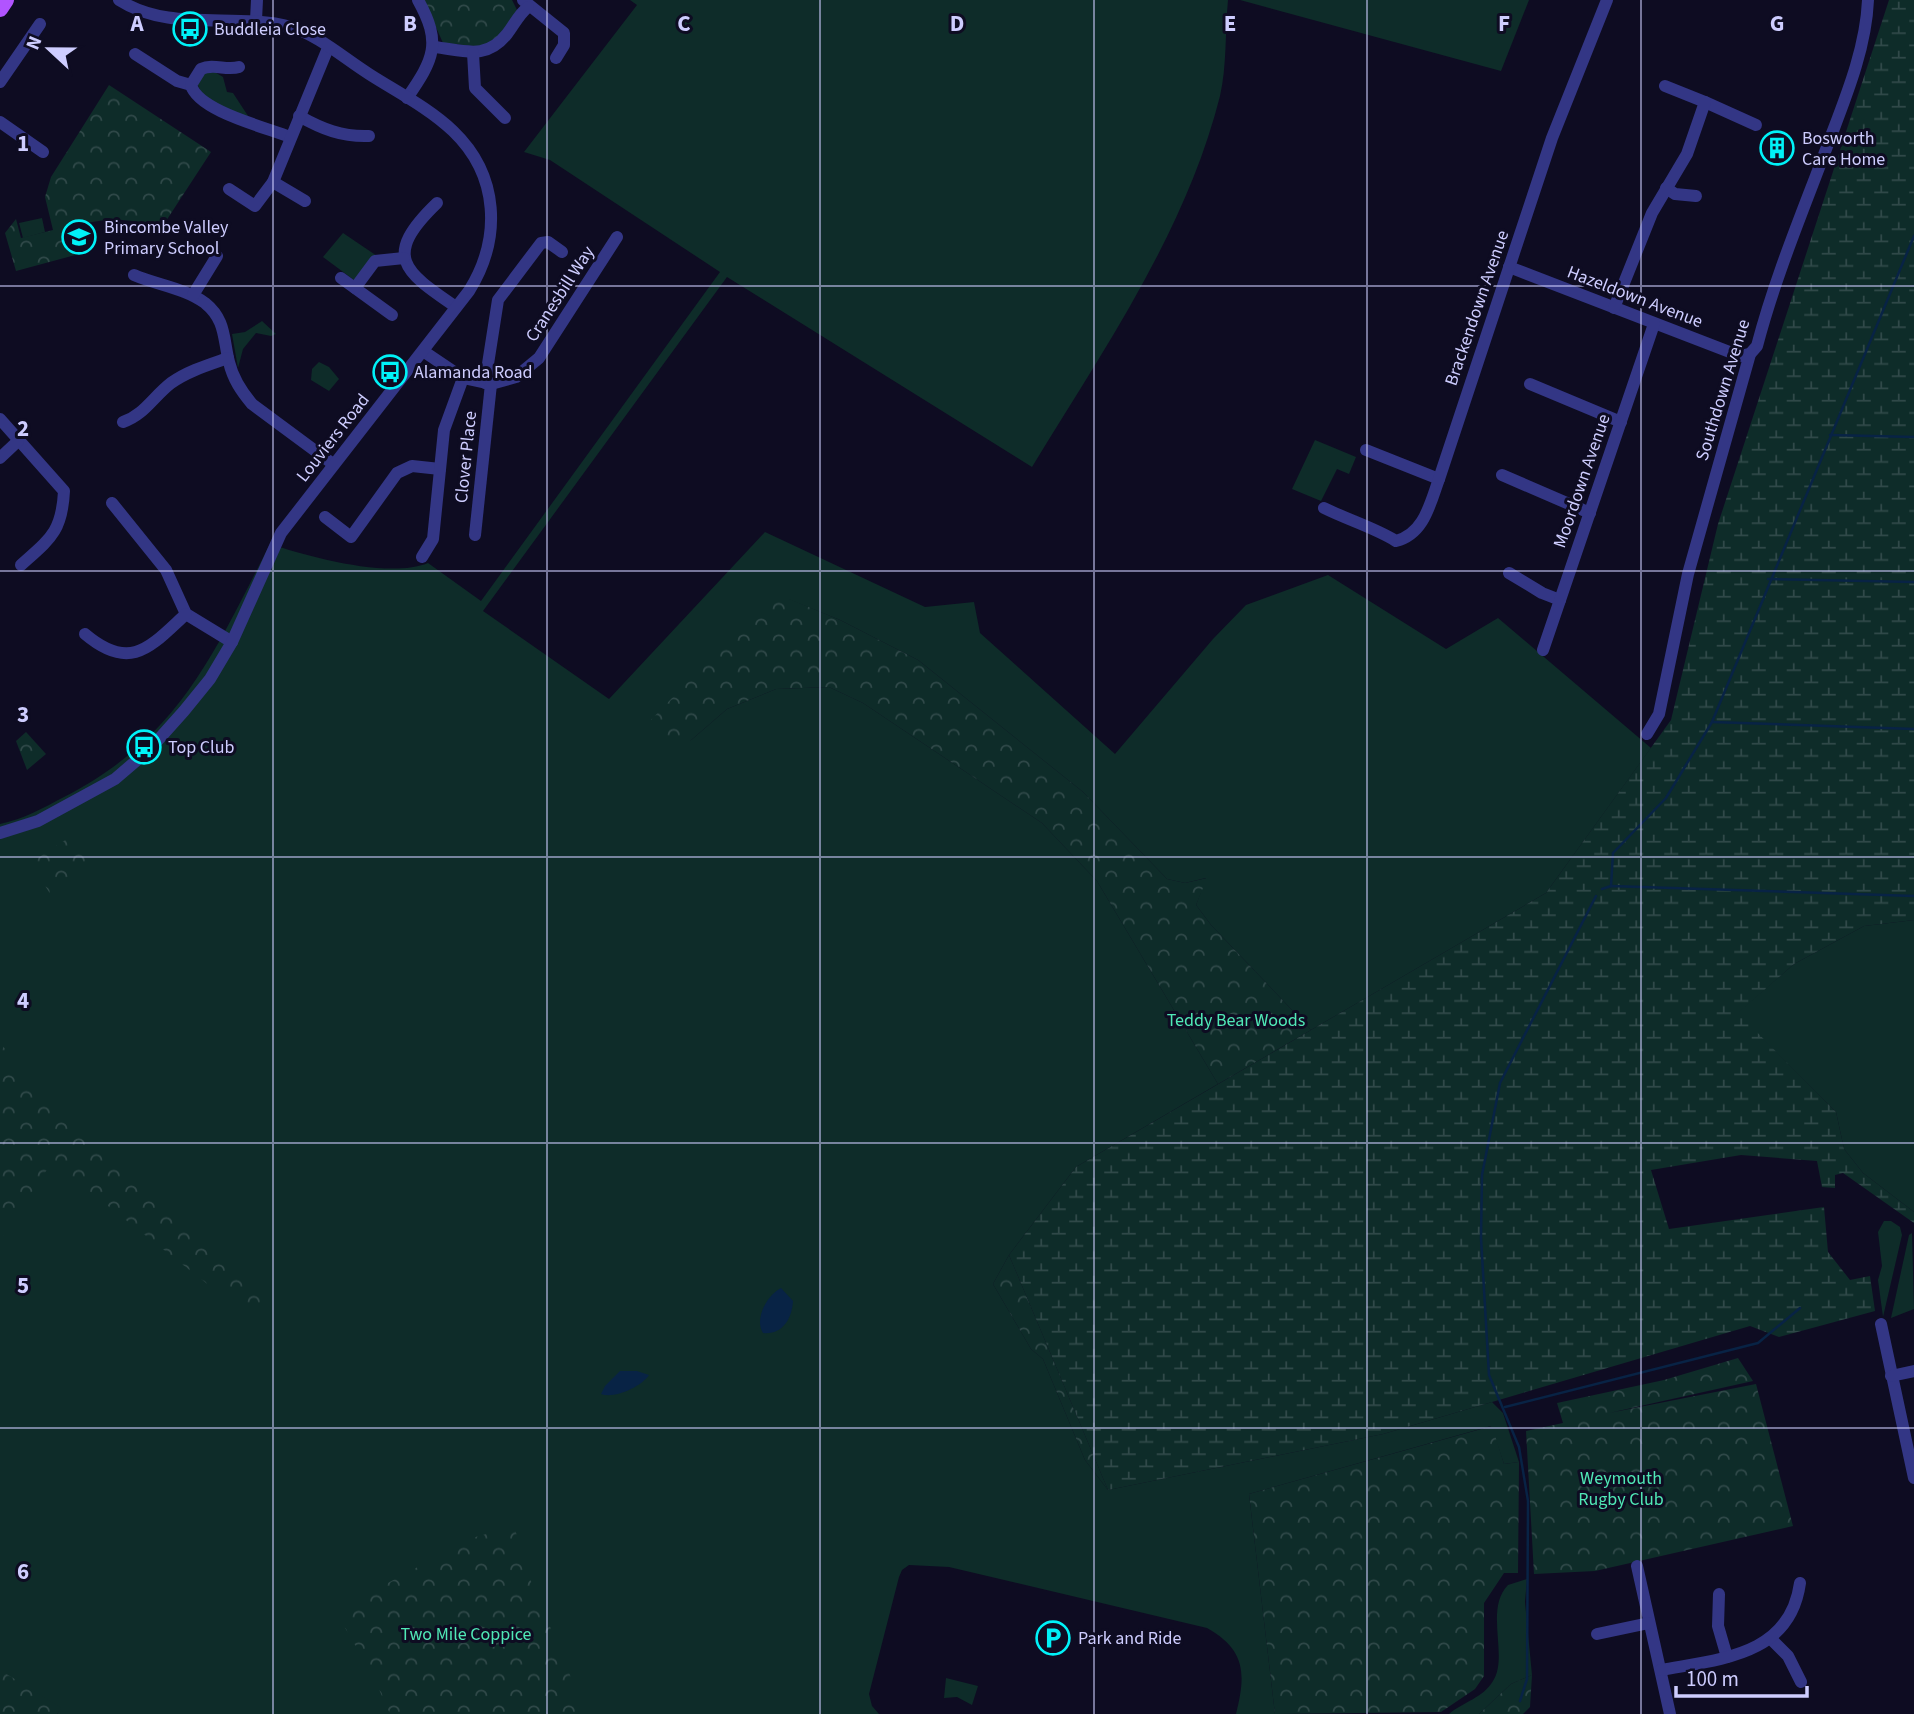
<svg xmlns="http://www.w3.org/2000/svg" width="1914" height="1714" font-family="'Source Sans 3',sans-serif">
	<defs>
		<pattern id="forest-crowns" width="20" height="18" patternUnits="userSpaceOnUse" patternTransform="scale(1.75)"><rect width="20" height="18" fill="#0e2c29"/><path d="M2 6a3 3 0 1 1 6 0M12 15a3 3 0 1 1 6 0" fill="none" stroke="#304949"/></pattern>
		<pattern id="wetland-marsh" width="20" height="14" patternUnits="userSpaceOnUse" patternTransform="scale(1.75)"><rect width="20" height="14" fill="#0e2c29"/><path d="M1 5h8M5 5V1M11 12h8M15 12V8" fill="none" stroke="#304949"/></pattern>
	</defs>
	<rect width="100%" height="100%" fill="#0e0c22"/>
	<g fill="#0e2c29">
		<path d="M630,0h598c-3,31 -1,66 -8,96 -34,135 -116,253 -188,371l-305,-190 -244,334 126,88 156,-167 160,75 49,-5 6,31 135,121 98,-115 33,-34 82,-30 118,74 52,-31 153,130 -105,145 -235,137 -100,-105 -15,-20 10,-27 -21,5 -18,-4 -84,-87 -165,-132 -78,-40 -52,-21 -98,142 37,-32 49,-20 53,-2 34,16 179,120 55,58 121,203 -142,83 -67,88 -16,29 38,65 12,10 42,101 23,30 275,-56 109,-32 11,11 16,49 -15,2 -13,-38 -242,68 26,220h-39c10,-40 10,-64 -29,-86l-258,-61 -40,-2 -7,5 -3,7 -30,117 3,12 7,8h-822l4,-6 -61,-37v-847c24,-5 43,-16 64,-27 115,-59 150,-144 206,-253 40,13 119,35 158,19l53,38 239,-329 -170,-112 -26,-8 113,-147z"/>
		<path d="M1240,0h289l-28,71z"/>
		<path d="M213,71l10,6 4,15 6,1 17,26 -45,-20 -9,-17 7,-9z"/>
		<path d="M42,218l3,14 -22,6 -4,-15z"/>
		<path d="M343,233l34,23 -23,24 -31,-23z"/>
		<path d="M262,321l14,13 -5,2 -15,-3 -13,16 -5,19 -6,-34 13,-2z"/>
		<path d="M319,362l10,5 10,12 -10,12 -18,-11 1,-11z"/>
		<path d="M1315,440l41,17 -7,17 -12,-5 -16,32 -29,-12z"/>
		<path d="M1914,920v292l-51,-39 -19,-24 -8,-37 -99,-99 57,-49 70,-38z"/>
		<path d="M1884,1221h7l9,6 2,8 -19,82 -5,-37 4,-14 -4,-34z"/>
		<path d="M1912,1233l2,76 -23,9 18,-83z"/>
		<path d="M1527,1579l-2,23 7,73 -21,9 -32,30h-30c14,-12 34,-16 44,-33 16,-25 -9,-71 15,-96z"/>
		<path d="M946,1678l32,8 -6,19 -15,-8 -13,1z"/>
	</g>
	<g fill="url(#forest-crowns)">
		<path d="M424,0h88l5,10 -16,24 -17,13 -41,-4z"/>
		<path d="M109,85l102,67 -47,72 -52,-5 -40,6 7,29 -63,17 -11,-38 11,-14 5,19 32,-8 -8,-33 6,-20z"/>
		<path d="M782,596l58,24 78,40 165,132 84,87 18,4 22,-5 -11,27 15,20 100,105 -93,54 -121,-203 -55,-58 -179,-120 -34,-16 -53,2 -49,20 -37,32 -33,2 -12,-17 114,-118z"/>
		<path d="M26,732l20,22 -19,16 -11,-29z"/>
		<path d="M79,831l21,32 -49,32 -21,-32z"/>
		<path d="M0,1043l83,96 188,162 -28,11 -191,-150 -52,78z"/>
		<path d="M1009,1255l99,235 -23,-30 -42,-101 -12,-10 -38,-65z"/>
		<path d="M1738,1358l15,23 -144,32 147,-29 37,142 -198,45 -61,3 -8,-143 37,-8 -6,-20 107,-23z"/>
		<path d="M1492,1426l12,38 15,-2 -1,111h-14l-20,30v73l-9,13 -34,23 -166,2 -26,-220z"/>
		<path d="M514,1526l20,65 31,69 18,54h-193l-17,-38 -33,-57 1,-11 131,-70z"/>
		<path d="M0,1670l62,38 -5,6h-57z"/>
		<path d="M1532,1675l-2,32 -7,7h-44l32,-30z"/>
	</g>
	<path fill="url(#wetland-marsh)" d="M1889,0h25v920l-50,6 -70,38 -56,49 98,99 8,37 19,24 51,39v11l-71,-50 -8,2v13l-13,-1 -5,-26 -76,-6 -90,15 18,59 155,-22 4,45 22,28 20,-4 5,35 -96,26 -29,-11 -367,108 -275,56 -99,-235 67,-88 470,-274 125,-173 47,-196z"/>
	<g fill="#082345">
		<path d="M781,1288l12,13c-1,18 -11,34 -30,32 -9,-14 4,-38 18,-45z"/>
		<path d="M620,1371h17l12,4c-8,12 -35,24 -48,19l4,-8z"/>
	</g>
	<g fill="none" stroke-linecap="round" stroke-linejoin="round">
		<g stroke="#082345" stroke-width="2.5">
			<path d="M1830,435l84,2"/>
			<path d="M1768,579l146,3"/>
			<path d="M1712,722l202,7"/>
			<path d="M1611,886l2,-33 53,-55 46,-76 202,-486"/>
			<path d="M1602,889l9,-3 303,10"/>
			<path d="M1505,1407l253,-64 42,-35"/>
			<path d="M1520,1701l7,-22 1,-178 -9,-54 -30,-72 -8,-137 1,-63 18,-92 96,-187"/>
		</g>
		<g stroke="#333685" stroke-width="12">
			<path d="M523,0l41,33v12l-8,13"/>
			<path d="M256,20l1,-20"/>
			<path d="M434,47c29,3 52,14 73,-13 7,-9 12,-20 21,-27"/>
			<path d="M473,53l2,35 30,30"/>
			<path d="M135,54l42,27 14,4"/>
			<path d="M239,67c-13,4 -25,-4 -38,2l-10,16c7,26 74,42 99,52"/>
			<path d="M0,82l40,-58"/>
			<path d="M407,98c27,-39 35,-55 11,-98"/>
			<path d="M1705,102l51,23"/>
			<path d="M299,116c23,13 43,21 70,20"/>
			<path d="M0,122l43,30"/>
			<path d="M273,182l32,19"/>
			<path d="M1666,188l9,6 21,2"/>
			<path d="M229,189l26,17 18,-24 55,-134"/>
			<path d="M437,203c-55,53 -34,68 19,104"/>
			<path d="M1509,267l231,89 10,-2"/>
			<path d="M134,275c23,10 51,13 71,28 21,17 18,35 24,59 4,17 12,29 23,42l81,60"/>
			<path d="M341,278l51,37"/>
			<path d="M355,288l20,-27 29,-3"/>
			<path d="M193,295l24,-39"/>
			<path d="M1614,308l38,-95 35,-59 18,-52 -40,-16"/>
			<path d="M423,351l40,27 28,6 25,-7 23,-19 78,-121"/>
			<path d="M485,383l13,-83 43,-57 7,-1 14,10"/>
			<path d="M1530,384l91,38"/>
			<path d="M0,419l64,72c-2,41 -14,48 -43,74"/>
			<path d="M123,422c21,-7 30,-25 48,-39 17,-12 37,-18 57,-25"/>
			<path d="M1366,450l73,29"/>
			<path d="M0,458l18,-17"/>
			<path d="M1502,475l88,38"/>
			<path d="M112,503l54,67 20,44 46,28"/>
			<path d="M1324,508c24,12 49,19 72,33 28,-7 34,-37 43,-62l113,-341 55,-138"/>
			<path d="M325,517l26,20 46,-64 15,-7 28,3"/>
			<path d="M475,535l16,-151"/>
			<path d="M422,557l11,-18 11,-109 19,-52"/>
			<path d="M1509,573l33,20 18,7"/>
			<path d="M85,634c46,39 66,12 101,-20"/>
			<path d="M1543,650l111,-326"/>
			<path d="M1647,734l12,-20 29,-140 62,-220 7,-8c18,-69 46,-135 71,-202 17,-45 38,-95 40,-144"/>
			<path d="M0,833l38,-12 77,-42 35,-30 34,-38 26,-32 22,-37 49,-109 188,-242c33,-53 30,-116 -16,-160 -24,-23 -56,-39 -84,-57 -24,-15 -51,-39 -78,-47 -56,-15 -121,6 -172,-27"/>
			<path d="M1881,1324l33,154"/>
			<path d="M1891,1376l23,-5"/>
			<path d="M1637,1566l33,148"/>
			<path d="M1719,1594l-1,32 9,31"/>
			<path d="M1597,1634l52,-11"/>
			<path d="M1771,1639l17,17 13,26"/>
			<path d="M1661,1670c59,-11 129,-14 139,-87"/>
		</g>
		<path stroke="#b154ff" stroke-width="16" d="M0,9l6,-9"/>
	</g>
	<path fill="none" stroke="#cecdff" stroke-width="2" stroke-opacity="0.55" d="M273,0v1714M547,0v1714M820,0v1714M1094,0v1714M1367,0v1714M1641,0v1714M0,286h1914M0,571h1914M0,857h1914M0,1143h1914M0,1428h1914"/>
	<defs>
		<symbol id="bus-ring" viewBox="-11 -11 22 22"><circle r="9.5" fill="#0e0c22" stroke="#00f2f8" stroke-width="1.5"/><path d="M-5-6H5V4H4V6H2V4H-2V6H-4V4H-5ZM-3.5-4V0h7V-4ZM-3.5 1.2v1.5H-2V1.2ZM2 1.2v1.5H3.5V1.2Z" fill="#00f2f8"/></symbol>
		<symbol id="building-ring" viewBox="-11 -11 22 22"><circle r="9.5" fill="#0e0c22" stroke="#00f2f8" stroke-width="1.5"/><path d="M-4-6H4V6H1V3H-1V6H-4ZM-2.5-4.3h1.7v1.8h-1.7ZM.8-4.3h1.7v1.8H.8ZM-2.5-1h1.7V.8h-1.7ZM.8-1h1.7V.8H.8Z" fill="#00f2f8"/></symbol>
		<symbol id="school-ring" viewBox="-11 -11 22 22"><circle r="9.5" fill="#0e0c22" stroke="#00f2f8" stroke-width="1.5"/><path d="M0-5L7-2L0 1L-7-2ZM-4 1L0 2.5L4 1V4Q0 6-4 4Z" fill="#00f2f8"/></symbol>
		<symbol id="parking-ring" viewBox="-11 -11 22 22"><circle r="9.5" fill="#0e0c22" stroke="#00f2f8" stroke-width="1.5"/><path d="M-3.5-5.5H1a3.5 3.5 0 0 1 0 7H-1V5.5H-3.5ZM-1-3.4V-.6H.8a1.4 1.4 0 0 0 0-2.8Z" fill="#00f2f8"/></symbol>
	</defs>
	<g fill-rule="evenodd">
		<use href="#bus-ring" x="171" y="10" width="38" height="38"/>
		<use href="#building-ring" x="1758" y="129" width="38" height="38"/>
		<use href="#school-ring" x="60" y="218" width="38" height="38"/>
		<use href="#bus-ring" x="371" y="353" width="38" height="38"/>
		<use href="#bus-ring" x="125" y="728" width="38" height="38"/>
		<use href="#parking-ring" x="1034" y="1619" width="38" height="38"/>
	</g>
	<g text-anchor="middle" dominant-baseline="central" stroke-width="6" stroke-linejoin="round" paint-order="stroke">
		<g font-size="18" fill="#cecdff" stroke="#0e0c22" text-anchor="start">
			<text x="214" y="29">Buddleia Close</text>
			<text x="1802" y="138">Bosworth<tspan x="1802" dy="21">Care Home</tspan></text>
			<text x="104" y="227">Bincombe Valley<tspan x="104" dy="21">Primary School</tspan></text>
			<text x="414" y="372">Alamanda Road</text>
			<text x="168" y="747">Top Club</text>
			<text x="1078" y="1638">Park and Ride</text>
		</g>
		<g font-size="18" fill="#cecdff" stroke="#0e0c22">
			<text transform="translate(560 294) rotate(-57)">Cranesbill Way</text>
			<text transform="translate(1635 297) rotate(21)">Hazeldown Avenue</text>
			<text transform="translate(1477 308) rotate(-71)">Brackendown Avenue</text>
			<text transform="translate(1723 390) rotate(-73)">Southdown Avenue</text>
			<text transform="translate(333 438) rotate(-52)">Louviers Road</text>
			<text transform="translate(466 457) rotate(-84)">Clover Place</text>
			<text transform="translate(1582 481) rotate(-71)">Moordown Avenue</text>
		</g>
		<g font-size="18" fill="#50e8b6" stroke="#0e0c22">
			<text x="1236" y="1020">Teddy Bear Woods</text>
			<text x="1621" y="1478">Weymouth<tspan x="1621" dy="21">Rugby Club</tspan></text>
			<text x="466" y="1634">Two Mile Coppice</text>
		</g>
	</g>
	<g font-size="23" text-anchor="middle" font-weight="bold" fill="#cecdff" stroke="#0e0c22" stroke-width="6" stroke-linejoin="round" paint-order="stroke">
		<text x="137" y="31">A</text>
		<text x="410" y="31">B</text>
		<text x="684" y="31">C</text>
		<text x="957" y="31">D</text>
		<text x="1230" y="31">E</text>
		<text x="1504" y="31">F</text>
		<text x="1777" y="31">G</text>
		<text x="23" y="151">1</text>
		<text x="23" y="436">2</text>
		<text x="23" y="722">3</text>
		<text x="23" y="1008">4</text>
		<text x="23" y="1293">5</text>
		<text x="23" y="1579">6</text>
	</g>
	<g transform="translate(49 49) rotate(292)" stroke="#0e0c22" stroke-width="5" paint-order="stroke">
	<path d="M0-5L12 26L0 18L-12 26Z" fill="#cecdff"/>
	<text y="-10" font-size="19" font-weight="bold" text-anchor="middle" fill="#cecdff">N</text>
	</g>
	<path d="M1676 1686v10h131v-10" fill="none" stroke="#cecdff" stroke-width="3.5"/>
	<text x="1686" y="1686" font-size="21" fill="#cecdff" stroke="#0e0c22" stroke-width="5" paint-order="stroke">100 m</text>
</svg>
